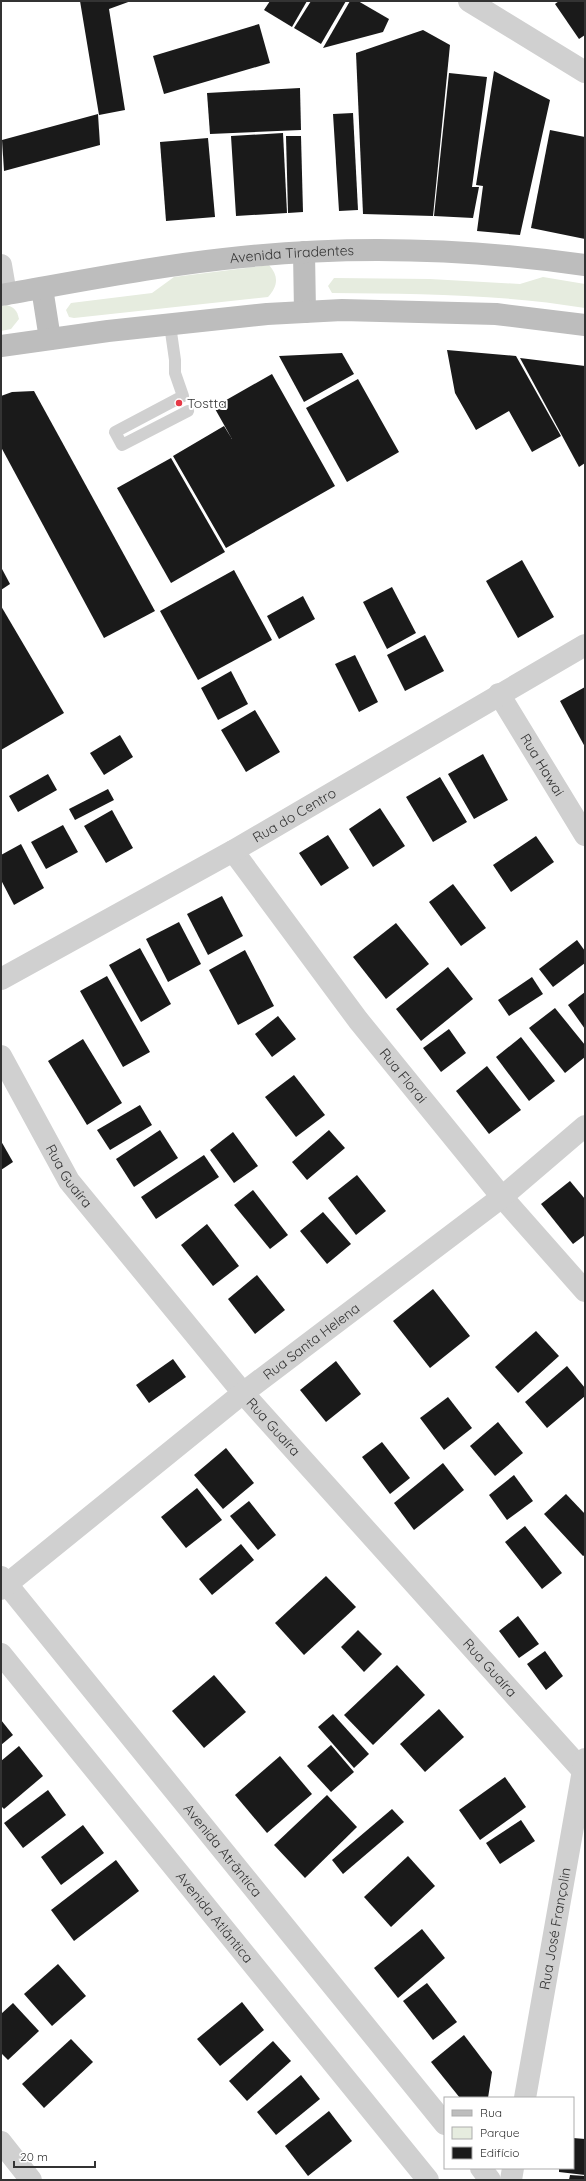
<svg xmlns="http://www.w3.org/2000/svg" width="586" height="2181" font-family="Quicksand,sans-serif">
	<rect width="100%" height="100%" fill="#fff"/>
	<g fill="#e6ecdf">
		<path d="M269,265c10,11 9,21 -1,32l-194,21 -5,-1 -3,-7 5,-7 81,-10 22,-16z"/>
		<path d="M543,277l42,7v24c-83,-14 -168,-14 -253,-15l-4,-7 6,-8 96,1 90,5z"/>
		<path d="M6,305c8,2 11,5 13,14l-8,10 -10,2v-25z"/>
	</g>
	<g fill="#1a1a1a">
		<path d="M80,1h51l-22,8 16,101 -26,5z"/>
		<path d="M270,1h37l-15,26 -28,-17z"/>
		<path d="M311,1h35l-25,43 -27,-16z"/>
		<path d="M350,1h8l31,18 -6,13 -60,16z"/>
		<path d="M559,1h26v34l-6,4 -24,-35z"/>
		<path d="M259,24l11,39 -106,31 -11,-38z"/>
		<path d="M423,30l27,15 -17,171 -70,-2 -7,-161z"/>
		<path d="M494,71l56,29 -30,135 -43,-4 6,-45 -7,-1z"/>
		<path d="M449,73l38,4 -15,110h7l-6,31 -39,-2z"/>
		<path d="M300,88l1,42 -91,4 -3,-41z"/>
		<path d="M353,113l5,97 -19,1 -6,-97z"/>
		<path d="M98,114l2,31 -96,26 -2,-31z"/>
		<path d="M550,130l35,7v102l-54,-11z"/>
		<path d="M283,133l4,80 -51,3 -5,-80z"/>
		<path d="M286,136h15l2,76 -15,1z"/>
		<path d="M208,138l7,79 -49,4 -6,-79z"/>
		<path d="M447,350l69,6 45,80 -29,16 -23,-41 -33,19 -21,-37z"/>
		<path d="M342,353l12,21 -50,28 -25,-46z"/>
		<path d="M520,358l65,8v97l-6,4z"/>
		<path d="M272,374l63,112 -109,62 -53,-92 51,-30 8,13 -18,-32z"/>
		<path d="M358,379l41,73 -52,30 -41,-74z"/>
		<path d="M34,391l121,220 -51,27 -103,-191v-51l11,-4z"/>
		<path d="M171,458l54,94 -54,31 -54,-95z"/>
		<path d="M522,560l32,57 -36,21 -32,-57z"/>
		<path d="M1,567l9,17 -9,6z"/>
		<path d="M234,570l38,70 -74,40 -38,-69z"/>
		<path d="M392,587l24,46 -29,16 -24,-47z"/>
		<path d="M303,596l12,23 -36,20 -12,-23z"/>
		<path d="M1,606l63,107 -63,37z"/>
		<path d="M425,635l19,36 -39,20 -18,-36z"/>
		<path d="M355,655l23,47 -19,10 -24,-48z"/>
		<path d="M231,671l17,33 -30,16 -17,-32z"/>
		<path d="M585,687v60l-25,-46z"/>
		<path d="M255,710l25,42 -34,20 -25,-42z"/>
		<path d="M120,735l13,22 -29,18 -14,-22z"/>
		<path d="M483,754l25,46 -34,19 -26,-45z"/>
		<path d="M48,774l9,16 -39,22 -9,-16z"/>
		<path d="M440,777l27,45 -34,20 -27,-45z"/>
		<path d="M108,789l6,11 -39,20 -6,-11z"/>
		<path d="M380,808l25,38 -32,21 -24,-38z"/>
		<path d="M112,810l21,38 -27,15 -22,-37z"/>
		<path d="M63,825l15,27 -32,17 -15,-27z"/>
		<path d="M328,835l21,33 -28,18 -22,-33z"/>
		<path d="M536,836l18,26 -43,30 -18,-27z"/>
		<path d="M21,844l23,44 -30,17 -13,-25v-25z"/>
		<path d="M453,884l33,44 -25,18 -32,-44z"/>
		<path d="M222,896l21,40 -35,19 -21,-41z"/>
		<path d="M179,922l22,42 -33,18 -22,-43z"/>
		<path d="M396,923l33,41 -43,35 -33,-42z"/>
		<path d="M577,940l8,11v12l-32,24 -14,-18z"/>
		<path d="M140,948l31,56 -30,18 -32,-57z"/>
		<path d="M245,950l29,56 -36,19 -29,-55z"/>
		<path d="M448,967l25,32 -52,42 -25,-32z"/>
		<path d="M107,976l43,76 -27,15 -43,-76z"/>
		<path d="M532,977l11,17 -34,22 -11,-16z"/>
		<path d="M585,992v37l-17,-24z"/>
		<path d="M555,1008l30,37v12l-20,16 -36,-45z"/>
		<path d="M278,1016l18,23 -24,18 -17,-23z"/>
		<path d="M449,1029l17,24 -25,19 -18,-24z"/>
		<path d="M521,1037l34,44 -26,20 -33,-44z"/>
		<path d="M83,1039l39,64 -35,22 -39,-64z"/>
		<path d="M487,1066l34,44 -32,24 -33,-43z"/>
		<path d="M294,1075l31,40 -29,22 -31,-40z"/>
		<path d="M140,1105l12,20 -42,25 -13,-20z"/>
		<path d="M160,1130l18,28 -44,29 -18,-28z"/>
		<path d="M329,1130l16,18 -38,32 -15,-18z"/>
		<path d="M233,1132l25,34 -24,17 -24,-33z"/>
		<path d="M1,1141l12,21 -12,8z"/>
		<path d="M204,1155l15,22 -63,42 -15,-22z"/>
		<path d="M357,1175l29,36 -30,24 -28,-37z"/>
		<path d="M570,1181l15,18v36l-12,9 -32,-40z"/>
		<path d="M253,1190l35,45 -18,14 -36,-44z"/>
		<path d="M323,1212l28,32 -24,20 -27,-33z"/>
		<path d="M207,1224l32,42 -26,20 -32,-41z"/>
		<path d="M257,1275l28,35 -30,24 -27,-35z"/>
		<path d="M433,1289l37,47 -40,32 -37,-47z"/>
		<path d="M536,1331l23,25 -41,37 -23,-26z"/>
		<path d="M173,1359l13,18 -37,26 -13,-18z"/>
		<path d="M336,1361l25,33 -35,28 -26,-32z"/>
		<path d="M567,1366l18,22v8l-38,32 -22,-26z"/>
		<path d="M448,1397l24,31 -28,22 -24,-32z"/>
		<path d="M498,1422l25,31 -28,23 -25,-30z"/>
		<path d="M382,1442l28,36 -20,16 -28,-37z"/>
		<path d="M226,1448l28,35 -31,26 -29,-34z"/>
		<path d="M443,1463l21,27 -50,40 -20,-27z"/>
		<path d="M514,1475l19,26 -26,19 -18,-25z"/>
		<path d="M197,1488l25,32 -36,28 -25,-31z"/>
		<path d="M566,1494l19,20v41l-2,1 -39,-42z"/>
		<path d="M249,1501l27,34 -18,15 -28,-34z"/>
		<path d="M525,1526l37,47 -20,16 -37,-47z"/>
		<path d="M241,1544l13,16 -42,35 -13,-16z"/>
		<path d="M326,1576l30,31 -52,48 -29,-32z"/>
		<path d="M518,1616l21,28 -20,14 -20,-27z"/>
		<path d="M358,1630l24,24 -18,18 -23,-25z"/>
		<path d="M545,1651l18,25 -17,14 -19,-26z"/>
		<path d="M397,1665l28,30 -52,50 -29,-30z"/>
		<path d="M214,1675l32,37 -42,36 -32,-37z"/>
		<path d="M439,1709l25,28 -39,35 -25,-28z"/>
		<path d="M333,1714l36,40 -15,14 -36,-41z"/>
		<path d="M1,1720l12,15 -12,10z"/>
		<path d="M331,1745l23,27 -23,20 -24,-26z"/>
		<path d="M19,1746l24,30 -39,33 -3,-3v-45z"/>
		<path d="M280,1756l32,38 -45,39 -32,-38z"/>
		<path d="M505,1777l21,30 -46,33 -21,-30z"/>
		<path d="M48,1790l18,25 -43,33 -19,-25z"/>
		<path d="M327,1795l30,32 -52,51 -31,-33z"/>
		<path d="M392,1809l12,13 -61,52 -11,-14z"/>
		<path d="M521,1820l14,21 -35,23 -14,-21z"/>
		<path d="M83,1825l21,28 -43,32 -20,-28z"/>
		<path d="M408,1856l27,30 -44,41 -27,-30z"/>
		<path d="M116,1860l23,31 -65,50 -23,-31z"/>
		<path d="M422,1929l23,29 -47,40 -24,-30z"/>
		<path d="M58,1964l28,32 -34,30 -28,-32z"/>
		<path d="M427,1983l30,39 -24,18 -30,-39z"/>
		<path d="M242,2002l22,28 -44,36 -23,-27z"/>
		<path d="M13,2003l26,28 -31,29 -7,-7v-39z"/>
		<path d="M464,2035l28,37 -4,26h-28l-29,-36z"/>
		<path d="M71,2039l22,23 -49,46 -22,-24z"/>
		<path d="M273,2041l18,20 -44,40 -18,-20z"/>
		<path d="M301,2075l19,24 -44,36 -19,-23z"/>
		<path d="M329,2111l23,30 -44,35 -23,-30z"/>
		<path d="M573,2138l12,1v36l-26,-3v-4h14z"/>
		<path d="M570,2175l15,1v4h-16z"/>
	</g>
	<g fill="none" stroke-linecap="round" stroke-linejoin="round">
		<path stroke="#d0d0d0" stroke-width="12" d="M170,325l5,35v13l8,23 -68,36 7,13 66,-34"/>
		<g stroke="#d0d0d0" stroke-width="22">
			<path d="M469,1l116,71"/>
			<path d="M1,265l5,29"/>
			<path id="s1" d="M499,694l86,141"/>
			<path id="s2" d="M233,851l125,169 144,177 83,94"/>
			<path id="s3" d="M1,979l232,-128 352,-206"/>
			<path id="s4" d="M1,1056l68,125 174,212 339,377"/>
			<path id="s5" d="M1,1577l444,547"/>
			<path id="s6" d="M1,1589l242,-196 259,-196 83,-71"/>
			<path id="s7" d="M1,1654l427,526"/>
			<path id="s8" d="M525,2098l60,-339"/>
			<path d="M1,2142l30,38"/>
			<path d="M481,2168l9,12"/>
			<path d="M511,2180l2,-12"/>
		</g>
		<g stroke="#bdbdbd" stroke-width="22">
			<path d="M304,252l1,60"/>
			<path d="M42,288l8,51"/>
			<path id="s9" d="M1,295c80,-14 160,-30 241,-38 114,-12 230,-8 343,8"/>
			<path d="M1,346l107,-15 159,-17 75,-4 154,4 89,11"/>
		</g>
	</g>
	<circle fill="#e63946" stroke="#fff" stroke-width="1.5" cx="179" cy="403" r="4"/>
	<g text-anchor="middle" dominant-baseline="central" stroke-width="4" stroke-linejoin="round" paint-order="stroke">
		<g font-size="14" fill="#333" stroke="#fff">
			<text stroke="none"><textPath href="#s9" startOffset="294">Avenida Tiradentes</textPath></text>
			<text stroke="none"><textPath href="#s1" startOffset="83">Rua Hawai</textPath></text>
			<text stroke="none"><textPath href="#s3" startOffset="336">Rua do Centro</textPath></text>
			<text stroke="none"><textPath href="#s2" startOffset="282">Rua Florai</textPath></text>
			<text stroke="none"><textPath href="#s4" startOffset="138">Rua Guaíra</textPath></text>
			<text stroke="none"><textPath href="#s6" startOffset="397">Rua Santa Helena</textPath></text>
			<text stroke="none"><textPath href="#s4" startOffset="462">Rua Guaíra</textPath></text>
			<text stroke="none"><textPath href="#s4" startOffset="786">Rua Guaíra</textPath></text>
			<text stroke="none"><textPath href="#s5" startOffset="352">Avenida Atrântica</textPath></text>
			<text stroke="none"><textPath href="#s7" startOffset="339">Avenida Atlântica</textPath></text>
			<text stroke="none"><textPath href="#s8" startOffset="172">Rua José Françolin</textPath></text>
		</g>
		<g font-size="14" fill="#333" stroke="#fff" text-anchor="start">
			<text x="187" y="403">Tostta</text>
		</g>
	</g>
	<rect width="586" height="2181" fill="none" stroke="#333333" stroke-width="4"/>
	<rect x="444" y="2097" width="130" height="72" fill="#ffffff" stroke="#adadad"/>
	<rect x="452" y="2110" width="20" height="6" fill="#bdbdbd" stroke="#adadad"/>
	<text x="480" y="2117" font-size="12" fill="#333333">Rua</text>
	<rect x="452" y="2127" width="20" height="12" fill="#e6ecdf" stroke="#adadad"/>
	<text x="480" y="2137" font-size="12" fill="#333333">Parque</text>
	<rect x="452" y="2147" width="20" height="12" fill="#1a1a1a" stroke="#adadad"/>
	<text x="480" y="2157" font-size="12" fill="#333333">Edifício</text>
	<path d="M14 2161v6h81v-6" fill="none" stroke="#333333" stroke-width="2"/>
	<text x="20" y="2161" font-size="12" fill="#333333" stroke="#ffffff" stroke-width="3" paint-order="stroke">20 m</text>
</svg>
